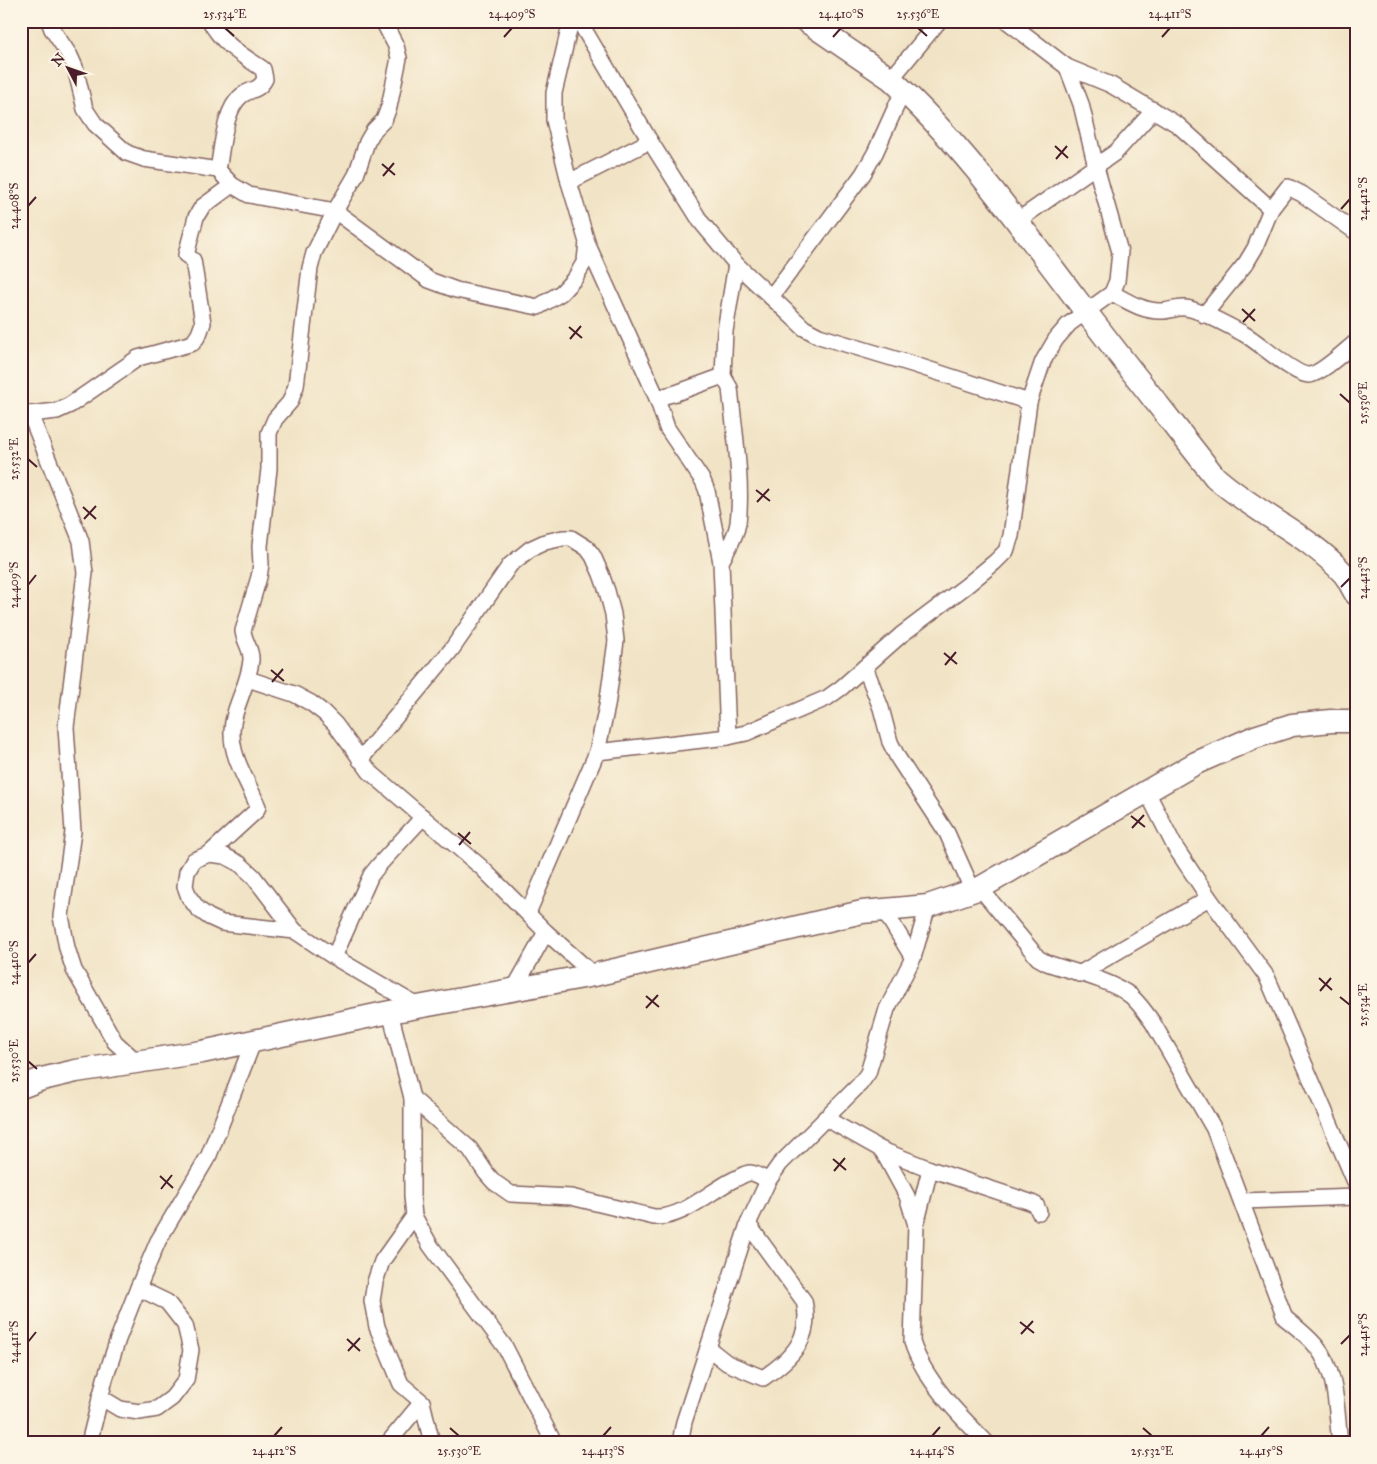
<svg xmlns="http://www.w3.org/2000/svg" width="1377" height="1464" font-family="'IM FELL Great Primer',serif">
	<rect width="100%" height="100%" fill="#fcf5e5"/>
	<filter id="ink" filterUnits="userSpaceOnUse"><feTurbulence type="fractalNoise" baseFrequency=".02" numOctaves="2"/><feDisplacementMap in="SourceGraphic" scale="10" xChannelSelector="R" yChannelSelector="G"/><feConvolveMatrix kernelMatrix="1 2 1 2 8 2 1 2 1" color-interpolation-filters="sRGB"/></filter>
	<filter id="wash" filterUnits="userSpaceOnUse"><feTurbulence type="fractalNoise" baseFrequency=".0096" numOctaves="4" result="noise"/><feDisplacementMap in="SourceGraphic" scale="20" xChannelSelector="R" yChannelSelector="G"/><feGaussianBlur stdDeviation="1.12" result="paint"/><feColorMatrix in="noise" values="0 0 0 0 0 0 0 0 0 0 0 0 0 0 0 0 0 1.4 0 .05"/><feComposite in="paint" operator="in"/></filter>
	<g filter="url(#wash)">
		<rect width="100%" height="100%" fill="#f1e3c5"/>
	</g>
	<g filter="url(#ink)">
		<g fill="none" stroke-linecap="round" stroke-linejoin="round">
			<defs>
				<g id="street">
					<path d="M49,21l3,8 18,27 5,11 10,42 10,15 32,29 17,6 74,11 14,15 17,10 86,16 94,69 27,10 82,17 23,-14 14,-15 10,-17 2,-19 -18,-60 -15,-62v-27l17,-72"/>
					<path d="M210,21c11,22 33,35 53,48l2,10c-7,13 -14,9 -24,17 -17,14 -19,53 -23,74"/>
					<path d="M579,21l71,120 51,81 35,42 68,64 15,8 96,29 114,37"/>
					<path d="M1007,21l60,46 44,18 67,40 93,84"/>
					<path d="M891,79l48,-58"/>
					<path d="M569,182l81,-41"/>
					<path d="M1017,221l99,-69 38,-42"/>
					<path d="M587,243l70,155 10,30 36,53 4,10 14,71"/>
					<path d="M1112,293c15,8 32,19 50,18 8,0 15,-4 23,-3 14,1 46,19 59,26 15,8 51,42 65,41 12,-1 37,-25 47,-33"/>
					<path d="M771,297l92,-123 12,-21 28,-62"/>
					<path d="M1204,315l42,-52 9,-15 16,-39 17,-22 14,7 54,38"/>
					<path d="M657,398l19,-5 47,-17"/>
					<path d="M23,413l7,1 27,-3 13,-6 68,-47 55,-15 6,-9 4,-11 -10,-63 -7,-5 10,-38 6,-10 30,-22"/>
					<path d="M30,414l51,127 4,32 -19,154 7,105 -12,84 6,32 7,22 41,72 22,20"/>
					<path d="M865,667l16,41 9,34 8,16 49,75 25,56 8,-1 58,70 9,5c23,8 65,17 84,33 9,8 15,17 22,27l61,106 71,189c11,9 22,17 31,28 22,27 20,65 24,97"/>
					<path d="M248,679l46,15 17,9 13,10 11,11 35,48 111,95 65,65 48,43"/>
					<path d="M728,737l-7,-175c6,-12 15,-25 17,-39 5,-40 -4,-94 -8,-135l-7,-12 2,-45 11,-67"/>
					<path d="M597,752l131,-15 18,-4 67,-29 14,-6 14,-10 60,-53 65,-49 29,-24 11,-11 5,-15 18,-134 14,-41 13,-22 13,-15 43,-31 5,-12 3,-29 -24,-85 -15,-63 -14,-37"/>
					<path d="M360,760l92,-111 58,-84 20,-16 15,-7 18,-4h8l16,10 6,8 8,18 6,17 6,23 3,27 -9,65 -10,46 -69,161"/>
					<path d="M1147,792l28,55 34,51 58,79 89,207"/>
					<path d="M209,854l16,2 15,8 13,12 42,55 39,26 87,51"/>
					<path d="M884,910l29,48"/>
					<path d="M295,931l-73,-8 -13,-6 -11,-8 -9,-12 -4,-11 2,-14 7,-12 15,-6 47,-43 2,-4c-9,-25 -27,-48 -26,-76 1,-25 17,-46 19,-71 1,-10 -7,-19 -8,-29l16,-54 2,-13 -1,-18 9,-77v-36l6,-14 15,-17 6,-16 14,-118 4,-15 21,-42 21,-36 11,-33 7,-12 10,-10 5,-13 10,-49 -3,-12 -13,-25"/>
					<path d="M334,957l37,-82 8,-10 44,-48"/>
					<path d="M1079,974l130,-76"/>
					<path d="M514,989l32,-57"/>
					<path d="M390,1012l22,86v98l2,20 16,29 75,102 49,96"/>
					<path d="M412,1098l58,51 16,24 8,9 17,12 60,3 83,20c29,2 57,-27 81,-38 5,-2 10,-6 15,-6 6,0 13,5 18,8"/>
					<path d="M825,1118l57,32 48,19 100,33 6,3 3,7"/>
					<path d="M882,1150l25,46 9,29"/>
					<path d="M930,1169l-14,56 -4,117c12,38 47,73 75,101"/>
					<path d="M1242,1201l114,-4"/>
					<path d="M414,1216l-32,45 -7,21 -3,19 5,26 24,57 21,18 10,41"/>
					<path d="M708,1348l19,15 36,15c28,-19 50,-40 41,-77l-56,-77"/>
					<path d="M100,1397l20,12 19,3 18,-3 15,-11 14,-18 5,-30 -6,-25 -18,-23 -29,-14"/>
					<path d="M89,1443l16,-64 13,-40 20,-51 20,-47 51,-86 45,-115"/>
					<path d="M388,1443l34,-41"/>
					<path d="M680,1443l4,-21 64,-198 20,-43 12,-17 80,-80 8,-11 19,-64 26,-51 15,-52"/>
				</g>
				<g id="secondary">
					<path d="M806,21l85,58c71,65 128,145 186,221 45,60 92,118 138,177 40,36 93,57 129,97 5,6 8,14 12,20"/>
					<path d="M21,1087l21,-8 34,-8 126,-19 188,-40 204,-37 268,-63 66,-6 52,-18 216,-125 59,-26 37,-12 39,-4h25"/>
				</g>
			</defs>
			<use href="#street" stroke="#846461" stroke-width="18"/>
			<use href="#secondary" stroke="#846461" stroke-width="25"/>
			<use href="#street" stroke="#fff" stroke-width="15"/>
			<use href="#secondary" stroke="#fff" stroke-width="22"/>
		</g>
	</g>
	<path fill="none" stroke="#4a1f2b" stroke-width="2" d="M225,28l9,8M918,28l9,8M504,37l8,-9M833,37l8,-9M1162,37l8,-9M1055,146l13,12M1056,159l11,-13M382,164l13,11M383,176l11,-13M28,206l8,-9M1341,209l9,-10M1242,309l13,12M1243,322l12,-13M569,327l13,11M570,339l11,-13M1340,394l10,9M28,459l9,8M756,490l14,11M757,502l12,-13M83,507l13,12M84,519l12,-13M28,585l8,-10M1341,587l9,-9M944,653l13,11M945,665l11,-13M271,670l13,11M272,682l11,-13M1131,816l14,11M1132,828l12,-13M458,833l13,11M459,845l11,-13M28,963l8,-9M1319,978l13,12M1320,991l11,-13M646,996l13,11M1340,997l10,8M646,1008l12,-13M28,1061l9,8M833,1159l13,11M834,1171l11,-13M160,1176l13,12M161,1189l11,-14M1020,1322l14,11M1021,1334l12,-13M347,1339l13,12M28,1342l8,-10M1341,1344l9,-9M348,1351l12,-13M450,1428l9,8M1143,1428l9,8M274,1436l8,-9M603,1436l8,-9M932,1436l8,-9M1261,1436l8,-9"/>
	<rect width="1377" height="1464" fill="none" stroke="#fcf5e5" stroke-width="55"/>
	<g transform="translate(68 68) rotate(311)" stroke="#fcf5e5" stroke-width="4" paint-order="stroke">
	<path d="M0-4L9 19L0 12L-9 19Z" fill="#4a1f2b"/>
	<text y="-8" font-size="14" font-weight="bold" text-anchor="middle" fill="#4a1f2b">N</text>
	</g>
	<rect x="28" y="28" width="1322" height="1408" fill="none" stroke="#4a1f2b" stroke-width="2"/>
	<g font-size="12" text-anchor="middle" fill="#4a1f2b">
		<text x="225" y="18">25.534°E</text>
		<text x="512" y="18">24.409°S</text>
		<text x="841" y="18">24.410°S</text>
		<text x="918" y="18">25.536°E</text>
		<text x="1170" y="18">24.411°S</text>
		<text transform="translate(1363 199) rotate(-90)" y="4">24.412°S</text>
		<text transform="translate(14 206) rotate(-90)" y="4">24.408°S</text>
		<text transform="translate(1363 403) rotate(-90)" y="4">25.536°E</text>
		<text transform="translate(14 459) rotate(-90)" y="4">25.532°E</text>
		<text transform="translate(1363 578) rotate(-90)" y="4">24.413°S</text>
		<text transform="translate(14 585) rotate(-90)" y="4">24.409°S</text>
		<text transform="translate(14 963) rotate(-90)" y="4">24.410°S</text>
		<text transform="translate(1363 1005) rotate(-90)" y="4">25.534°E</text>
		<text transform="translate(14 1061) rotate(-90)" y="4">25.530°E</text>
		<text transform="translate(1363 1335) rotate(-90)" y="4">24.415°S</text>
		<text transform="translate(14 1342) rotate(-90)" y="4">24.411°S</text>
		<text x="274" y="1455">24.412°S</text>
		<text x="459" y="1455">25.530°E</text>
		<text x="603" y="1455">24.413°S</text>
		<text x="932" y="1455">24.414°S</text>
		<text x="1152" y="1455">25.532°E</text>
		<text x="1261" y="1455">24.415°S</text>
	</g>
</svg>
